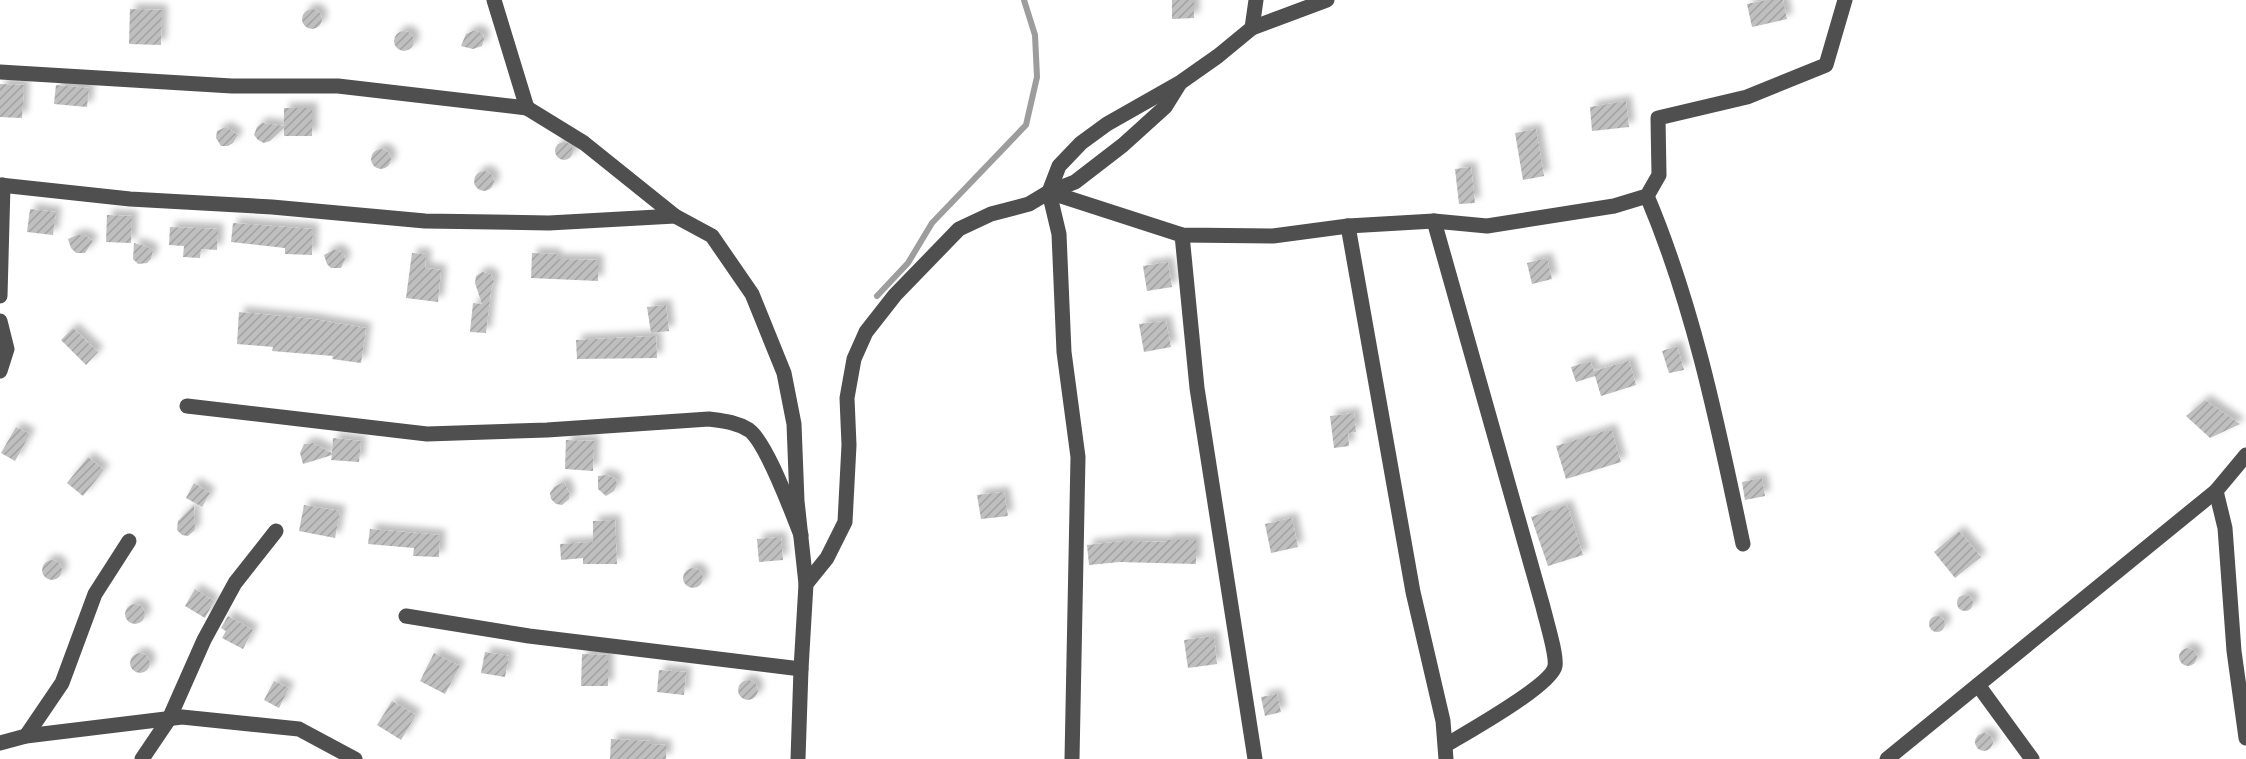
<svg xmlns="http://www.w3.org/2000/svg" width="2246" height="759" font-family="'DM Sans',sans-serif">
	<defs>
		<pattern id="building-hatch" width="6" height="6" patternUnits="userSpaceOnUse" patternTransform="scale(1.5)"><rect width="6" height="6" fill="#bfbfbf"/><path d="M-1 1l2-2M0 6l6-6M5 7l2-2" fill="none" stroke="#a2a2a2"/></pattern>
		<filter id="shadow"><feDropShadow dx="5.5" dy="-5.5" stdDeviation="3" flood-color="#0004"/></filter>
	</defs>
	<rect width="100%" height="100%" fill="#fff"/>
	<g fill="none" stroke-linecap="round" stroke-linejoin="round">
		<path stroke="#9d9d9d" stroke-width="6" d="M877,296l31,-33 24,-40 94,-98 11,-48 -2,-42 -11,-35"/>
	</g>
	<g fill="url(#building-hatch)" filter="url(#shadow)">
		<path d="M1172,0h22v18l-22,1z"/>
		<path d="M1766,0h17l4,19 -35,8 -5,-23z"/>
		<path d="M130,9l32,1 -1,35 -32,-1z"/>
		<circle cx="312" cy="19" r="10"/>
		<path d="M475,30l8,4 1,6 -2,6 -9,3 -12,-3 5,-12z"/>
		<circle cx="404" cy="41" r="10"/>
		<path d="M0,84l24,1 -2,33 -22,-1z"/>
		<path d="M56,85l33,3 -2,19 -33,-3z"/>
		<path d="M1626,101l3,26 -37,4 -2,-24z"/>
		<path d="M284,108h28v28h-28v-8l-14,13 -6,2 -6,-3 -4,-5 3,-8 5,-4 22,3z"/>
		<path d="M226,127l12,8 -5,8 -5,3h-7l-5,-8 1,-7z"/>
		<path d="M1536,129l8,47 -21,4 -8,-47z"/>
		<circle cx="564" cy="151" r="9"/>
		<circle cx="381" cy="159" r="10"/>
		<path d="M1471,167l4,36 -16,1 -4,-35z"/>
		<circle cx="484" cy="181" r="10"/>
		<path d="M30,209l26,3 -3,23 -26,-3z"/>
		<path d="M107,215l25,1 -1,27 -25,-1z"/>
		<path d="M233,223l80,6 -1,26 -27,-1v-6l-54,-6z"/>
		<path d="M170,227l48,2 -1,21 -16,-1 -1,9 -17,-1 1,-11 -15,-1z"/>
		<path d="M77,235h7l9,6 -8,12h-9l-5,-5 -3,-9z"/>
		<path d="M134,243l11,3 8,4 -2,9 -4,4 -9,1 -5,-5z"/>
		<path d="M333,250h6l5,5 1,5 -4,8h-10l-4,-4 -3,-9z"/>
		<path d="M412,253l14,1 -1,14 16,2 -3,32 -32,-4z"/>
		<path d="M532,253l24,1v5l42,1v21l-67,-3z"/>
		<path d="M1547,258l5,21 -20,5 -5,-21z"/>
		<path d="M1168,262l4,25 -25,4 -4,-25z"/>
		<path d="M482,272l9,2 3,8 -3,8 -5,43 -16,-1 3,-29 9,1 -7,-21 1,-7z"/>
		<path d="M666,305l3,26 -18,2 -4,-26z"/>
		<path d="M239,312l74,7 53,9 -5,35 -29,-4 1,-3 -61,-5 1,-4 -36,-3z"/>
		<path d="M1166,321l5,26 -27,5 -5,-28z"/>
		<path d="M73,328l25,24 -12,13 -25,-25z"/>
		<path d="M656,336l1,22 -80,1 -1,-19z"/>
		<path d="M1677,346l7,24 -15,3 -7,-22z"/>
		<path d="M1590,361l4,10 35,-10 7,24 -35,11 -6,-20 -19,6 -5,-15z"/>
		<path d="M2205,400l35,24 -30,14 -24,-22z"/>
		<path d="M1354,413l2,19 -8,1 1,13 -15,2 -4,-32z"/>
		<path d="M16,427l14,7 -15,27 -14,-8z"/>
		<path d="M1611,429l10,33 -55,17 -10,-33z"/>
		<path d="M333,438l28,3 -2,21 -28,-2 1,-5 -29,9 -3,-11 4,-9 9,-1 19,10z"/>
		<path d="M566,440l28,1 -1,30 -28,-2z"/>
		<path d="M88,457l16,13 -21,26 -16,-13z"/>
		<path d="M607,475l9,4 1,6 -3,6 -8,5 -8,-7v-13z"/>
		<path d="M1762,478l3,18 -20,4 -3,-18z"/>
		<path d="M564,482l5,11v6l-7,6 -6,-1 -5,-5 -1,-6 4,-6z"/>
		<path d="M194,483l16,10 -8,14 -16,-9z"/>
		<path d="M1004,492l4,24 -27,3 -4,-24z"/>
		<path d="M194,505l1,25 -7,6 -6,-1 -5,-5 1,-9z"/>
		<path d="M304,505l36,6 -5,27 -36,-7z"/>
		<path d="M1567,505l16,50 -35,11 -17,-49z"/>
		<path d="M1292,518l6,29 -27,6 -6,-29z"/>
		<path d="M615,520l2,44h-34v-6l-22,2 -1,-16 33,-2v-21z"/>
		<path d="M370,529l70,6 -1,22 -26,-1 1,-8 -46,-4z"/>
		<path d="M1959,531l22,26 -26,21 -21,-26z"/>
		<path d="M781,537l2,23 -24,2 -2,-23z"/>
		<path d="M1167,540h29v24l-77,-2 -30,3 -2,-20 38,-4 42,1z"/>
		<circle cx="52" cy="570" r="10"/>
		<circle cx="693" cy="578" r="10"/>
		<path d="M195,589l19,12 -9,17 -20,-12z"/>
		<circle cx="1965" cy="603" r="8"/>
		<circle cx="135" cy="614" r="10"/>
		<path d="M228,616l25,14 -10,19 -21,-11 4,-7 -5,-3z"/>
		<circle cx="1937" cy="624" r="8"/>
		<path d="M1214,636l3,28 -29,4 -4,-28z"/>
		<circle cx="2188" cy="657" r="9"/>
		<path d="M485,652l24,4 -4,21 -24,-4z"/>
		<path d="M434,653l26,13 -15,28 -25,-13z"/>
		<circle cx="140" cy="663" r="10"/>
		<path d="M582,654l26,1v31h-27z"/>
		<path d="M659,670l27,2 -2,23 -27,-3z"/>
		<circle cx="748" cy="690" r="10"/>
		<path d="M274,681l15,7 -10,20 -15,-8z"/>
		<path d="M1277,694l4,18 -16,4 -4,-19z"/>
		<path d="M392,701l24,14 -15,25 -24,-15z"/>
		<circle cx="1984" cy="742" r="9"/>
		<path d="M611,739l39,2v3l16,1v14h-56z"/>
	</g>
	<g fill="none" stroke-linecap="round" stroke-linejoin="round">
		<g stroke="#4f4f4f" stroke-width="15">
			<path d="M1252,28l75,-28"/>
			<path d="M0,72l232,14h106l189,22 -33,-108"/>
			<path d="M527,108l57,35 91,73 37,20 40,58 32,79 10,51 3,77 9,83 -5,85"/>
			<path d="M0,185l130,14 142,8 153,14 124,2 126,-7"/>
			<path d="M1049,192l26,-10 48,-37 42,-38 15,-24"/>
			<path d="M1647,196c47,111 71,230 96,348"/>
			<path d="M1434,221l109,386c3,13 14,48 12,59 -3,19 -89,67 -109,79"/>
			<path d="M1348,226l65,366 30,129 3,38"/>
			<path d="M1182,235l15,153 58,371"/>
			<path d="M0,296l3,-111"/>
			<path d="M0,321l7,28 -7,22"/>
			<path d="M187,406l240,28 120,-4 162,-11c15,2 27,3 40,11 18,13 43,83 52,105"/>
			<path d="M2246,455l-30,36 9,37 9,123 12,87"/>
			<path d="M806,584l21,-26 18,-36 4,-77 -2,-47 7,-39 12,-27 29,-37 64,-66 32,-15 38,-10 20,-12 133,43 91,1 75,-10 86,-5 53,5 127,-20 33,-10 12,-21 -1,-57 89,-21 79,-32 19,-65"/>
			<path d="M406,616l123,20 272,33 -3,90"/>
			<path d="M1978,685l54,74"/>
			<path d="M26,736l36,-53 33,-89 34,-53"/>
			<path d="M0,743l26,-7 156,-19 117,12 56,30"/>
			<path d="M142,759l27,-40 35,-79 31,-57 41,-52"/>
			<path d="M1072,759l6,-302 -14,-105 -5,-118 -10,-42 10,-26 22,-23 26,-19 74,-42 37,-26 34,-28 4,-28"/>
			<path d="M1887,759l329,-268"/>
		</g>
	</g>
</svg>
